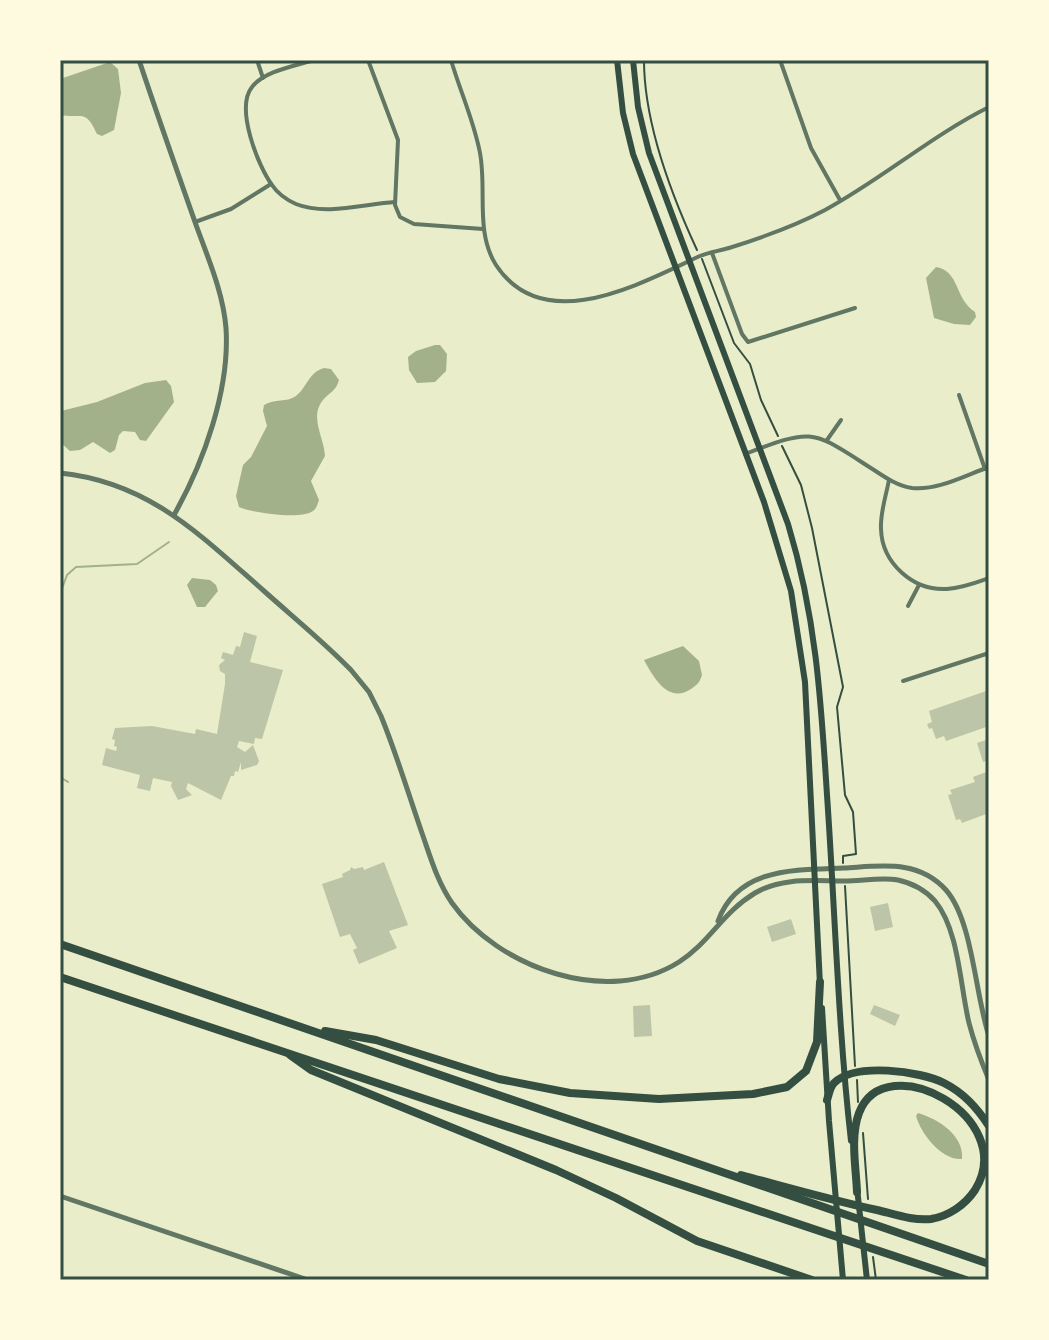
<svg xmlns="http://www.w3.org/2000/svg" width="1049" height="1340" font-family="'Open Sans',sans-serif">
	<rect width="100%" height="100%" fill="#e9edc9"/>
	<g fill="#a3b18a">
		<path d="M110,62l8,7 3,24 -7,37 -12,6 -5,-2c-12,-26 -14,-15 -37,-19v-36z"/>
		<path d="M936,267c24,4 18,31 39,45l1,5 -6,8 -16,-1 -20,-6 -8,-40z"/>
		<path d="M435,345h5l7,9 -1,17 -11,11 -18,1 -8,-13 -1,-13 8,-6z"/>
		<path d="M324,368l7,1 8,11c-3,11 -9,12 -16,20 -14,17 1,37 2,56l-14,25 8,19c-2,5 -2,8 -6,11 -12,9 -61,2 -74,-4l-3,-11 7,-31 8,-8 16,-31 -4,-15 1,-6c11,-7 22,-2 32,-9 12,-10 12,-23 28,-28z"/>
		<path d="M166,380l5,6 3,16 -28,39 -6,-1 -5,-8 -12,-1 -4,4 -4,15 -5,3 -17,-11 -13,8 -10,1 -10,-9 1,-31 36,-9 48,-19z"/>
		<path d="M192,578l18,2 6,5 2,6 -13,16h-8l-10,-22z"/>
		<path d="M683,646l16,15 3,14c-2,7 -5,10 -11,14 -23,15 -37,-11 -47,-29z"/>
		<path d="M918,1113c20,6 46,22 44,46 -20,2 -41,-25 -46,-43z"/>
	</g>
	<g fill="none" stroke-linecap="round" stroke-linejoin="round">
		<g stroke="#a3b18a" stroke-width="2">
			<path d="M60,594l7,-19 9,-8 61,-3 32,-22"/>
			<path d="M60,777l8,5"/>
		</g>
	</g>
	<g fill="#bcc5a7">
		<path d="M244,632l13,4 -7,26 33,8 -21,69 -7,-1 -1,6 -15,-3 -2,6 8,5 8,-7 6,16 -2,4 -16,5v-8l-3,10 -3,-1 -1,5h-3l-10,24 -33,-17 -2,6 6,6 -14,5 -7,-14 1,-4 -19,-4 -3,13 -13,-3 3,-13 -38,-10 4,-17 10,3 1,-4 -3,-1 1,-6 -3,-1 3,-11 37,-2 43,8 1,-5 21,5 8,-50v-10l-5,-3 -1,-6 6,-5 -4,-2 2,-6 10,3 3,-9 4,1z"/>
		<path d="M989,690v36l-43,15 -2,-5 -8,3 -4,-11 -3,1 -2,-5 5,-2 -3,-11z"/>
		<path d="M989,739v21l-6,2 -6,-19z"/>
		<path d="M989,771v42l-27,10 -2,-4 -4,1 -8,-25 4,-1 -2,-4 25,-8 -2,-5z"/>
		<path d="M384,862l24,63 -19,6 8,17 -38,16 -6,-14 4,-2 -7,-14 -10,3 -18,-53 21,-7 -1,-3 8,-4 1,-3 3,2 9,-2 1,3z"/>
		<path d="M888,903l5,24 -18,4 -5,-24z"/>
		<path d="M791,919l5,15 -24,8 -5,-15z"/>
		<path d="M650,1005l2,31 -18,1 -1,-31z"/>
		<path d="M874,1005l26,10 -5,11 -25,-12z"/>
	</g>
	<g fill="none" stroke-linecap="round" stroke-linejoin="round">
		<g stroke="#344e41" stroke-width="2">
			<path d="M644,60c0,63 27,134 53,190"/>
			<path d="M702,259l32,84 16,21 11,36 17,36"/>
			<path d="M782,446l19,39 11,43 31,159 -6,20 8,88 8,17 3,42 -13,2v7"/>
			<path d="M845,886l10,180"/>
			<path d="M857,1080l1,22"/>
			<path d="M863,1133l5,66"/>
			<path d="M873,1257l3,23"/>
		</g>
		<g stroke="#617663" stroke-width="4">
			<path d="M257,60l6,18"/>
			<path d="M314,60c-19,6 -50,11 -62,27 -17,21 6,79 20,98 6,9 15,15 24,19 30,12 68,0 99,-2"/>
			<path d="M368,60l30,80 -3,65 5,12 14,7 69,5"/>
			<path d="M451,60c9,31 23,61 29,93 7,37 -5,79 16,112 48,73 145,18 204,-9 9,-4 19,-5 29,-8 32,-10 66,-22 96,-38 57,-31 106,-74 164,-103"/>
			<path d="M780,60l31,88 29,52"/>
			<path d="M195,222l36,-13 40,-25"/>
			<path d="M712,253l30,81 6,8 107,-34"/>
			<path d="M959,395l26,74"/>
			<path d="M827,440l14,-20"/>
			<path d="M745,454c71,-27 66,-24 129,16 12,8 24,16 38,18 25,3 54,-13 77,-21"/>
			<path d="M889,480c-3,16 -9,33 -8,49 1,34 32,62 66,60 15,-1 28,-6 42,-11"/>
			<path d="M908,606l11,-21"/>
			<path d="M903,681l86,-28"/>
		</g>
		<g stroke="#617663" stroke-width="5">
			<path d="M139,60c18,54 37,108 56,162 12,34 28,69 31,106 4,61 -22,134 -52,187"/>
			<path d="M60,473c89,9 140,62 204,118 29,26 60,51 87,79l18,22 12,24c16,39 28,80 42,120 8,23 15,47 29,67 46,65 156,104 227,59 30,-19 44,-50 76,-69 27,-16 59,-12 89,-12 18,0 37,-4 54,-1 14,3 27,10 37,21 24,29 25,85 34,122 5,19 12,38 20,57"/>
			<path d="M718,921c20,-54 78,-51 126,-53 37,-2 74,-9 102,22 27,31 29,105 43,146"/>
			<path d="M60,1196l248,84"/>
		</g>
		<g stroke="#344e41" stroke-width="6">
			<path d="M617,60l6,53 10,41 131,348 27,89 14,91 15,303"/>
			<path d="M633,60l5,47 11,46 139,371c28,92 33,176 39,271 8,115 11,231 24,346"/>
			<path d="M60,61l2,-1"/>
			<path d="M822,1008l7,113 14,159"/>
			<path d="M857,1188l10,92"/>
		</g>
		<g stroke="#344e41" stroke-width="8">
			<path d="M60,944l929,320"/>
			<path d="M60,977l906,303"/>
			<path d="M325,1031l51,9 123,39 71,14 89,6 94,-5 34,-7 19,-16 11,-29 3,-60"/>
			<path d="M290,1055l21,15 245,100 60,28 81,43 115,39"/>
			<path d="M827,1100c2,-6 3,-13 7,-17 21,-21 86,-12 110,0 20,10 33,25 45,43"/>
			<path d="M741,1175c45,12 90,25 136,35 17,4 36,11 54,9 18,-3 34,-14 44,-29 45,-73 -90,-145 -116,-77 -9,24 -3,54 -2,79"/>
		</g>
	</g>
	<rect width="1049" height="1340" fill="none" stroke="#fefae0" stroke-width="124"/>
	<rect x="62" y="62" width="925" height="1216" fill="none" stroke="#344e41" stroke-width="3"/>
</svg>
